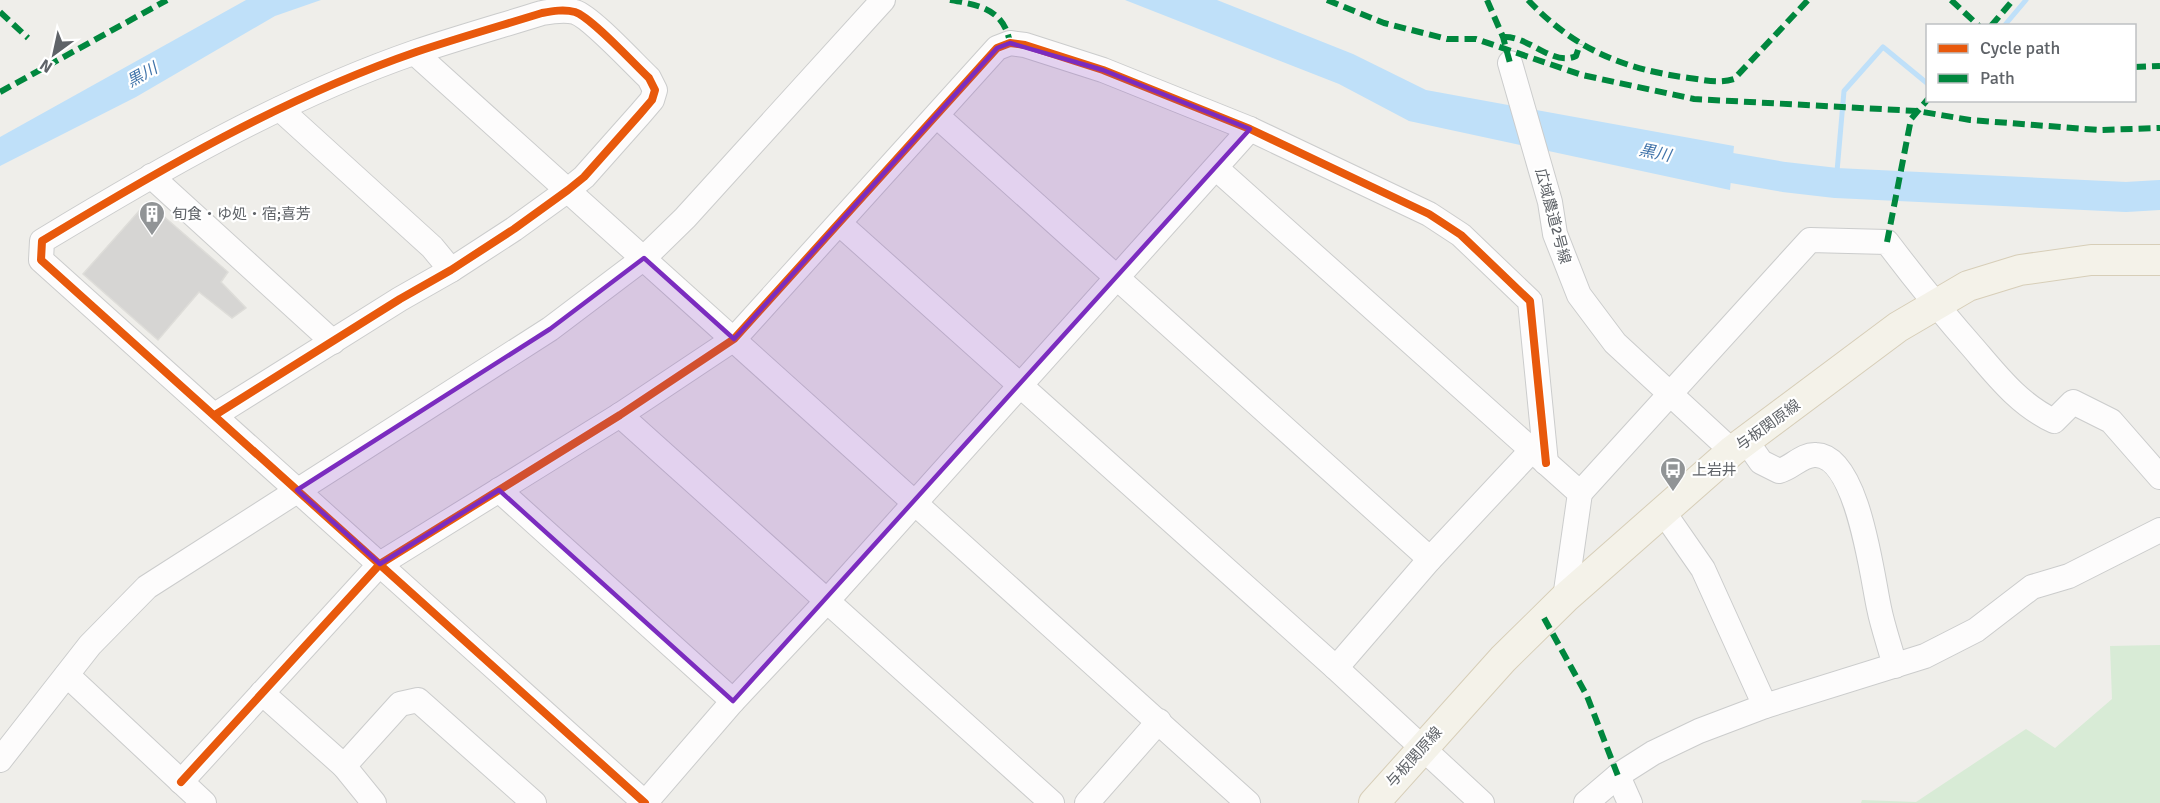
<svg xmlns="http://www.w3.org/2000/svg" width="2160" height="803" font-family="Signika,'Noto Sans JP',sans-serif">
	<rect width="100%" height="100%" fill="#efeeea"/>
	<path fill="#d8ebd6" d="M2160,645v158h-299l1,-3 54,2 110,-73 29,19 57,-49 -2,-53z"/>
	<g fill="#bfe0f9">
		<path d="M246,0h75l-46,16 -139,81 -136,69v-29z"/>
		<path d="M1125,0h92l136,54 73,36 308,56 -4,44 -321,-69 -70,-37z"/>
	</g>
	<g fill="none" stroke-linecap="round" stroke-linejoin="round">
		<g stroke="#bfe0f9" stroke-width="5">
			<path d="M2004,26l22,-26"/>
			<path d="M1836,183l8,-92 39,-44 45,37"/>
		</g>
		<path stroke="#bfe0f9" stroke-width="30" d="M1691,161l93,16 52,6 290,14 34,-2"/>
	</g>
	<path fill="#d6d5d3" stroke="#deddd9" stroke-width="1.5" d="M147,202l81,70 -7,10 25,26 -14,10 -33,-26 -41,48 -75,-66z"/>
	<g fill="none" stroke-linecap="round" stroke-linejoin="round">
		<defs>
			<g id="minor">
				<path d="M415,53l833,750"/>
				<path d="M1510,63l40,139 5,32 24,61 36,48 117,108"/>
				<path d="M280,109l152,138 19,23"/>
				<path d="M937,116l493,443"/>
				<path d="M1217,169l363,324 230,-253 77,2c28,37 57,73 88,108 23,27 45,55 79,71l19,-19 38,19 49,56"/>
				<path d="M151,176l182,166"/>
				<path d="M840,224l496,444 146,135"/>
				<path d="M215,415l185,-116 51,-29 63,-41 54,-39 16,-13 56,-63 12,-14 3,-10 -6,-12c-15,-14 -58,-61 -74,-66 -11,-3 -22,-1 -33,1 -42,13 -84,25 -126,39 -133,46 -255,117 -374,189l-1,19 604,543"/>
				<path d="M620,415l432,388"/>
				<path d="M1747,442l14,20 18,9c13,-3 23,-17 37,-16 42,1 56,121 63,153 4,20 11,39 16,58"/>
				<path d="M499,490l234,211"/>
				<path d="M1662,510l41,59 62,137"/>
				<path d="M1565,598l15,-105"/>
				<path d="M1336,668l94,-109 101,-108"/>
				<path d="M67,675l137,128"/>
				<path d="M262,693l82,73 30,37"/>
				<path d="M0,760l90,-115 57,-58 403,-258 94,-71 41,-40 198,-218"/>
				<path d="M344,766l56,-62 18,-4 116,103"/>
				<path d="M1618,776l12,27"/>
				<path d="M181,782l199,-218 240,-149 114,-76 263,-291 13,-5 15,2 78,25 147,59 179,85 32,21 69,66 16,162"/>
				<path d="M645,803l88,-102 94,-100 423,-472"/>
				<path d="M1087,803l72,-82"/>
				<path d="M1586,803l34,-29 33,-21 46,-22 66,-25 160,-50 51,-26 56,-43 37,-11 91,-46"/>
			</g>
			<path id="major" d="M1374,803l129,-144 62,-61 167,-147 166,-124 70,-41 52,-16 71,-10h69"/>
		</defs>
		<use href="#minor" stroke="#cbcccc" stroke-width="26"/>
		<use href="#major" stroke="#d7ceb8" stroke-width="32"/>
		<use href="#minor" stroke="#fdfcfc" stroke-width="24"/>
		<use href="#major" stroke="#f4f2e9" stroke-width="30"/>
		<g stroke="#00873e" stroke-width="6" stroke-dasharray="12 6" stroke-linecap="butt">
			<path d="M950,0c29,5 54,9 60,43"/>
			<path d="M1327,0l57,23 63,16h29l106,36 112,24 223,12 53,9 129,10 61,-2"/>
			<path d="M1487,0l16,37 7,26"/>
			<path d="M1528,0c46,49 95,69 161,78 16,2 30,6 45,1l74,-79"/>
			<path d="M1951,0l28,26"/>
			<path d="M0,12l28,26"/>
			<path d="M1991,26l22,-26"/>
			<path d="M1503,37c25,-2 50,30 73,19l4,-12"/>
			<path d="M2134,67l26,-1"/>
			<path d="M0,92l167,-92"/>
			<path d="M1887,242l24,-123 17,-20"/>
			<path d="M1544,618l43,78 31,80"/>
		</g>
		<defs>
			<g id="cycleway">
				<path d="M215,415l185,-116 51,-29 63,-41 54,-39 16,-13 56,-63 12,-14 3,-10 -6,-12c-15,-14 -58,-61 -74,-66 -11,-3 -22,-1 -33,1 -42,13 -84,25 -126,39 -133,46 -255,117 -374,189l-1,19 604,543"/>
				<path d="M181,782l199,-218 240,-149 114,-76 263,-291 13,-5 15,2 78,25 147,59 179,85 32,21 69,66 16,162"/>
			</g>
		</defs>
		<use href="#cycleway" stroke="#fff" stroke-width="11"/>
		<use href="#cycleway" stroke="#e8590c" stroke-width="8"/>
	</g>
	<path fill="#7b2cbf" fill-opacity="0.2" stroke="#7b2cbf" stroke-width="4.5" stroke-linejoin="round" d="M1010,43l93,27 147,59 -517,572 -234,-211 -119,74 -83,-74 253,-161 94,-71 90,81 263,-291z"/>
	<defs>
		<symbol id="building-pin" viewBox="-11 -11 22 30"><path d="M0 17L-7.5 6A9.5 9.5 0 1 1 7.5 6Z" fill="#919496" stroke="#fff"/><path d="M-4-6H4V6H1V3H-1V6H-4ZM-2.5-4.3h1.7v1.8h-1.7ZM.8-4.3h1.7v1.8H.8ZM-2.5-1h1.7V.8h-1.7ZM.8-1h1.7V.8H.8Z" fill="#fff"/></symbol>
		<symbol id="bus-pin" viewBox="-11 -11 22 30"><path d="M0 17L-7.5 6A9.5 9.5 0 1 1 7.5 6Z" fill="#919496" stroke="#fff"/><path d="M-5-6H5V4H4V6H2V4H-2V6H-4V4H-5ZM-3.5-4V0h7V-4ZM-3.5 1.2v1.5H-2V1.2ZM2 1.2v1.5H3.5V1.2Z" fill="#fff"/></symbol>
	</defs>
	<g fill-rule="evenodd">
		<use href="#building-pin" x="137" y="199" width="30" height="40"/>
		<use href="#bus-pin" x="1658" y="455" width="30" height="40"/>
	</g>
	<g text-anchor="middle" dominant-baseline="central" stroke-width="4.5" stroke-linejoin="round" paint-order="stroke">
		<g font-size="15" fill="#5f6368" stroke="#fff" text-anchor="start">
			<text x="172" y="214">旬食・ゆ処・宿;喜芳</text>
			<text x="1692" y="470">上岩井</text>
		</g>
		<g font-size="15" fill="#5f6368" stroke="#fff">
			<text transform="translate(1553 216) rotate(75)">広域農道2号線</text>
			<text transform="translate(1768 425) rotate(-36)">与板関原線</text>
			<text transform="translate(1414 757) rotate(-48)">与板関原線</text>
		</g>
		<g font-size="16" font-style="italic" fill="#4174aa" stroke="#fff">
			<text transform="translate(142 75) rotate(-29)">黒川</text>
			<text transform="translate(1655 153) rotate(11)">黒川</text>
		</g>
	</g>
	<rect x="1926" y="24" width="210" height="78" fill="#ffffff" stroke="#bfc1c3" stroke-width="1.5"/>
	<rect x="1938" y="44" width="30" height="9" fill="#e8590c" stroke="#bfc1c3" stroke-width="1.5"/>
	<text x="1980" y="54" font-size="18" fill="#5f6368">Cycle path</text>
	<rect x="1938" y="74" width="30" height="9" fill="#00873e" stroke="#bfc1c3" stroke-width="1.5"/>
	<text x="1980" y="84" font-size="18" fill="#5f6368">Path</text>
	<g transform="translate(54 54) rotate(213)" stroke="#ffffff" stroke-width="4.5" paint-order="stroke">
	<path d="M0-4.5L10 22L0 15L-10 22Z" fill="#5f6368"/>
	<text y="-9" font-size="16" font-weight="bold" text-anchor="middle" fill="#5f6368">N</text>
	</g>
</svg>
